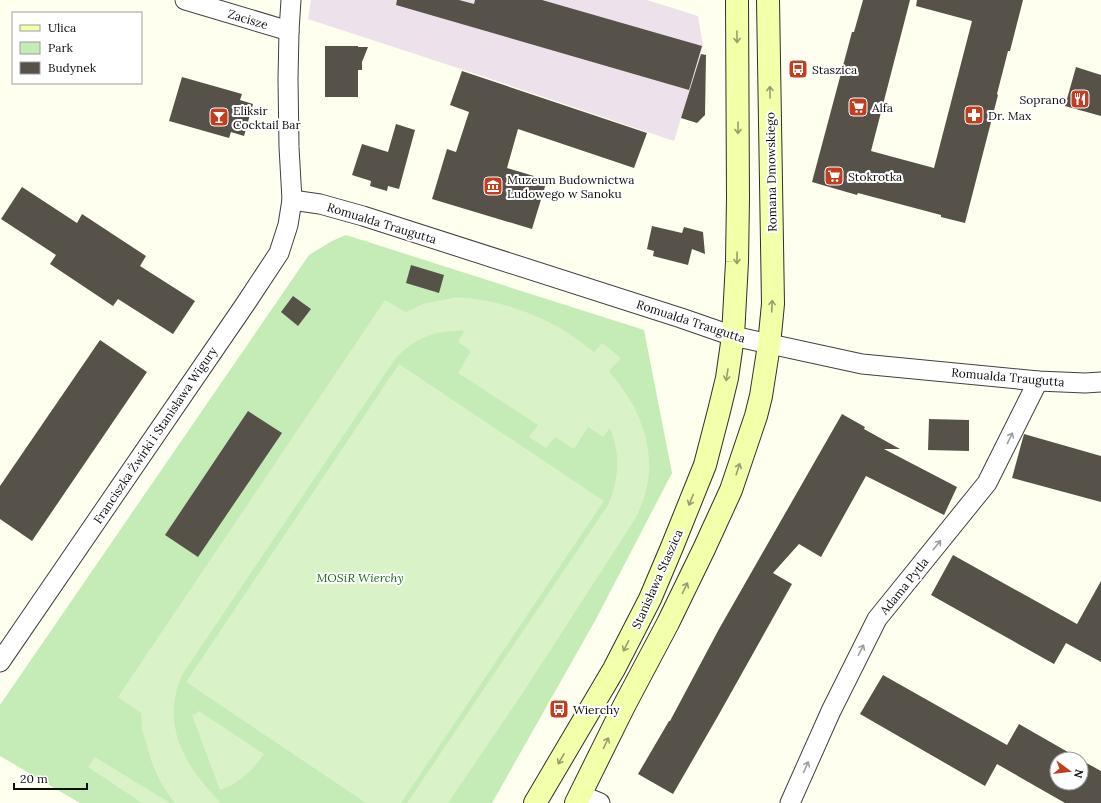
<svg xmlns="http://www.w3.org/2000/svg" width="1101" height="803" font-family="Lora,serif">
	<rect width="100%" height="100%" fill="#feffee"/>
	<path fill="#ede1eb" d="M311,0h336l51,16 5,30 -29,95 -216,-73 -150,-49z"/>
	<path fill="#c5ebb6" d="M346,235l298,95 28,143 -76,146 -104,184h-412l-80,-47v-51l309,-450 23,-14z"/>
	<g fill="#daf2c8">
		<path d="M457,297c39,2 79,16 113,37 8,6 16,12 24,18l8,-9 19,15 -12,13c9,11 18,23 25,36 19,38 21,74 1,112l-111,172 -76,112h-41l201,-298c11,-28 13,-49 2,-77l-7,9 -15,-10 -14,22 -19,-12 -9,11 -17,-11 9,-12 -80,-52 13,-22 -13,-9 6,-11c-28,-2 -54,9 -71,31l-211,313c-3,7 -6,15 -7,23 -7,43 18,76 46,105h-46l-7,-9 -9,-15 -7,-16 -10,-34 -1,-16 -23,-16 267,-397 21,12 17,-8z"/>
		<path d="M399,364l205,137 -203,302h-35l-180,-121z"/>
		<path d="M199,711l65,43c-11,16 -25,30 -44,36l-28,-75 4,-1z"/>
		<path d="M95,757l75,46h-28l-54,-36z"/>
	</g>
	<g fill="#575249">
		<path d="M397,0h62l15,4 1,-4h67l160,46 -13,44 -293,-85z"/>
		<path d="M863,0h47l-39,151 63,17 38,-147 -56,-15 1,-6h106l-13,51h-2l-11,43 1,1 -33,128 -24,-6v-2l-83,-22 -1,2 -45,-13 40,-150h2z"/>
		<path d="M325,46h33v1h10l-6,15v8h-4v27h-33z"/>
		<path d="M701,54l5,1 -1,60 -8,8 -16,-5z"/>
		<path d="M1076,67l25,8v41l-36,-10z"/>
		<path d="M462,71l185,62 -13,35 -116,-39 -11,39 40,12 -15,49 -100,-30 15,-50 9,3 13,-40 -19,-7z"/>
		<path d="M182,77l60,17 -2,6 13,4 -9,32 -13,-4 -2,6 -60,-17z"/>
		<path d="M396,124l19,6 -16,59 -11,-3 -1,5 -17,-5 1,-5 -19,-6 10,-31 26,8z"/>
		<path d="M22,187l55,36 5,-9 64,42 -6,10 55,35 -22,33 -55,-35 -5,7 -63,-42 6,-9 -55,-36z"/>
		<path d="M652,226l30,7 2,-6 19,5 2,22 -13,-5 -4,16 -35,-9 1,-5 -7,-2z"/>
		<path d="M411,265l33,10 -5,18 -33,-10z"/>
		<path d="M293,296l18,13 -13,17 -17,-14z"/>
		<path d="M100,340l47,32 -115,169 -32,-22v-33z"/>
		<path d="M248,411l34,22 -84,124 -33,-22z"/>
		<path d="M842,414l23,13 -1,2 36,20h-16l73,38 -13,28 -78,-39 -45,81 -22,-13 -26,29 19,11 -74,132 -45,78 -35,-20 31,-53h1l49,-92z"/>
		<path d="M929,419l40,1v31l-41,-1z"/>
		<path d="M1024,434l77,22v46l-89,-24z"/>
		<path d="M953,555l124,69 24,-43v81l-35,-19 -12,21 -123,-69z"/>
		<path d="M883,675l124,70 12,-21 61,35h-23v24h24v-23l20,11v32h-36l-68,-39 -12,22 -125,-72z"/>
	</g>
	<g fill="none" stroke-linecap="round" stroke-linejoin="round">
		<defs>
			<g id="street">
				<path d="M185,0l104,31"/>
				<path d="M292,200l28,4 43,12 318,102 52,18 129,28 176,17 47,2 16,-1"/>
				<path d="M0,662l246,-359 33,-50 9,-28 4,-25 -3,-53 -1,-68 1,-48 2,-31"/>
				<path d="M581,795l19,8"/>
				<path d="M790,803l41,-92 46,-92 110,-136 51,-102"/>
			</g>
			<g id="secondary">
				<path d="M535,803l79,-134 36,-70 22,-52 33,-82 14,-54 8,-33 6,-42 4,-74 1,-64 -1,-198"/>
				<path d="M576,803l48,-97 44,-83 36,-74 27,-59 25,-74 5,-20 8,-51 4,-41 -5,-304"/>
			</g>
		</defs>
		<use href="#street" stroke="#404040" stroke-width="21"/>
		<use href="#secondary" stroke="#2f2f2f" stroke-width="24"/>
		<use href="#street" stroke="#fff" stroke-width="19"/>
		<use href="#secondary" stroke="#f4ffa9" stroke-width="22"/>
	</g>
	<defs><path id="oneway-shaft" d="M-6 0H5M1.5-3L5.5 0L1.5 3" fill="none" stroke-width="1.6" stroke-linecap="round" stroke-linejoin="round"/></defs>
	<g stroke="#989e6b">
		<use href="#oneway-shaft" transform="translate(737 37) rotate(89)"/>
		<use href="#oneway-shaft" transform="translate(770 92) rotate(-91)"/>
		<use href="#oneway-shaft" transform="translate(738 128) rotate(90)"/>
		<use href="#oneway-shaft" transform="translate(737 258) rotate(91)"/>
		<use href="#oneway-shaft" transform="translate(772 306) rotate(-87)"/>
		<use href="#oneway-shaft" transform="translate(727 375) rotate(99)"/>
		<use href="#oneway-shaft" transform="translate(738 469) rotate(-72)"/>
		<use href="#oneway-shaft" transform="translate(691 500) rotate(112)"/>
		<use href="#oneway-shaft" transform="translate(685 588) rotate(-64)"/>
		<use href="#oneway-shaft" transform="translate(626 646) rotate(117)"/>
		<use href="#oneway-shaft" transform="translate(606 743) rotate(-64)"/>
		<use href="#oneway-shaft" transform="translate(561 759) rotate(120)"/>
	</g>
	<g stroke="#9e9e9e">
		<use href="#oneway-shaft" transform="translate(1010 438) rotate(-64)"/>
		<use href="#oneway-shaft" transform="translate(937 545) rotate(-51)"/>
		<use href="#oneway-shaft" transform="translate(861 650) rotate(-63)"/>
		<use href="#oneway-shaft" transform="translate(806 767) rotate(-66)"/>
	</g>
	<defs>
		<symbol id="bus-square" viewBox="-11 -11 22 22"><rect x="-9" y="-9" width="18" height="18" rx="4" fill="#c33e20" stroke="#fff"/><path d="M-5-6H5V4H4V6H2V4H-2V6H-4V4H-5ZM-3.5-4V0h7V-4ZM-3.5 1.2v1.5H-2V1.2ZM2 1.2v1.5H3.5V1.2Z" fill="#fff"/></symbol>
		<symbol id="restaurant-square" viewBox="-11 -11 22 22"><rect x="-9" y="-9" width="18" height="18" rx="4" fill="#c33e20" stroke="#fff"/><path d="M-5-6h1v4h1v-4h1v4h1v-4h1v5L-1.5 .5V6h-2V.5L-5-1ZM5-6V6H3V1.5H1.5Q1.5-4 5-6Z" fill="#fff"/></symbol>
		<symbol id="supermarket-square" viewBox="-11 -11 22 22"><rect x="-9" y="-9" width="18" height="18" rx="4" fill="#c33e20" stroke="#fff"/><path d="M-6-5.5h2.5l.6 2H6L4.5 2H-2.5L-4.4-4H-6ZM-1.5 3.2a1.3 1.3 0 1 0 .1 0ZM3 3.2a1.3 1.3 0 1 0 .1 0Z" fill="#fff"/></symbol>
		<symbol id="pharmacy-square" viewBox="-11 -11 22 22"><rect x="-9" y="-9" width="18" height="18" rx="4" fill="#c33e20" stroke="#fff"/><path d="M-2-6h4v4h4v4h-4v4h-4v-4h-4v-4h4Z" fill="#fff"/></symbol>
		<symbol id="bar-square" viewBox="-11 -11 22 22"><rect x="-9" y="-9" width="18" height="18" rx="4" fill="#c33e20" stroke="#fff"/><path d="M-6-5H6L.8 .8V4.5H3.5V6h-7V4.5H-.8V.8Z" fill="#fff"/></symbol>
		<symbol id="museum-square" viewBox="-11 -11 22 22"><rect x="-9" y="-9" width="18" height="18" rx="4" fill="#c33e20" stroke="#fff"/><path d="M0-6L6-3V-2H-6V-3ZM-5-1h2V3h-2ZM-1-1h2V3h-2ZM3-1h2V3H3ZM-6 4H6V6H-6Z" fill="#fff"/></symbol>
	</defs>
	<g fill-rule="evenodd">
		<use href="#bus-square" x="787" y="58" width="22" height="22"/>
		<use href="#restaurant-square" x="1069" y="88" width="22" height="22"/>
		<use href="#supermarket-square" x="847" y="96" width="22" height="22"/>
		<use href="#pharmacy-square" x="963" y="104" width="22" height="22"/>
		<use href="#bar-square" x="208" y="106" width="22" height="22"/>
		<use href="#supermarket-square" x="823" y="165" width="22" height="22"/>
		<use href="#museum-square" x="482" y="175" width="22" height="22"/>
		<use href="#bus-square" x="548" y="698" width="22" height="22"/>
	</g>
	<g text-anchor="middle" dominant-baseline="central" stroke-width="4" stroke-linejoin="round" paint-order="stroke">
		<g font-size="12" fill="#0d0d0d" stroke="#fff">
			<text transform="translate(248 19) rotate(17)">Zacisze</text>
			<text transform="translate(771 172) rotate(-91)">Romana Dmowskiego</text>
			<text transform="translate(382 223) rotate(17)">Romualda Traugutta</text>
			<text transform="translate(691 321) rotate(18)">Romualda Traugutta</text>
			<text transform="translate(1008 377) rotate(5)">Romualda Traugutta</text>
			<text transform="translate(155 435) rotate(-56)">Franciszka Żwirki i Stanisława Wigury</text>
			<text transform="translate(657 579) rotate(-66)">Stanisława Staszica</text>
			<text transform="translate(904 586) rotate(-51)">Adama Pytla</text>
		</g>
		<g font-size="12" fill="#0d0d0d" stroke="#fff" text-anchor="start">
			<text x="812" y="69">Staszica</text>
			<text x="1066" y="99" text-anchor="end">Soprano</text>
			<text x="872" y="107">Alfa</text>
			<text x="233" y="110">Eliksir<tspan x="233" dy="14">Cocktail Bar</tspan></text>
			<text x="988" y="115">Dr. Max</text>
			<text x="848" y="176">Stokrotka</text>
			<text x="507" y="179">Muzeum Budownictwa<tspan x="507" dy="14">Ludowego w Sanoku</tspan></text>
			<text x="573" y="709">Wierchy</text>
		</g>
		<g font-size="12" font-style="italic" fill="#1b681d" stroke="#fff">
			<text x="360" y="577">MOSiR Wierchy</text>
		</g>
	</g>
	<rect x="12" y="12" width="130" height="72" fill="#ffffff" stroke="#9e9e9e"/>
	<rect x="20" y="25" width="20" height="6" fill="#f4ffa9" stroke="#9e9e9e"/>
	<text x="48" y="32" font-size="12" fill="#0d0d0d">Ulica</text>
	<rect x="20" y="42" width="20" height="12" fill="#c5ebb6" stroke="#9e9e9e"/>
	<text x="48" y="52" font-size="12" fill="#0d0d0d">Park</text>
	<rect x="20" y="62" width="20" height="12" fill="#575249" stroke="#9e9e9e"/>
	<text x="48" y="72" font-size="12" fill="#0d0d0d">Budynek</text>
	<g transform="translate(1069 771) rotate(105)"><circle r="19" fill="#ffffff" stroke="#9e9e9e"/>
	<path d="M0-3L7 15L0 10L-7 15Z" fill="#c33e20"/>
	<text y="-6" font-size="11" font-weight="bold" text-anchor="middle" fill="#0d0d0d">N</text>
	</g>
	<path d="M14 783v6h73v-6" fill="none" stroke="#0d0d0d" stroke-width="2"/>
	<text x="20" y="783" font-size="12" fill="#0d0d0d" stroke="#ffffff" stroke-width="3" paint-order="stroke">20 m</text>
</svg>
